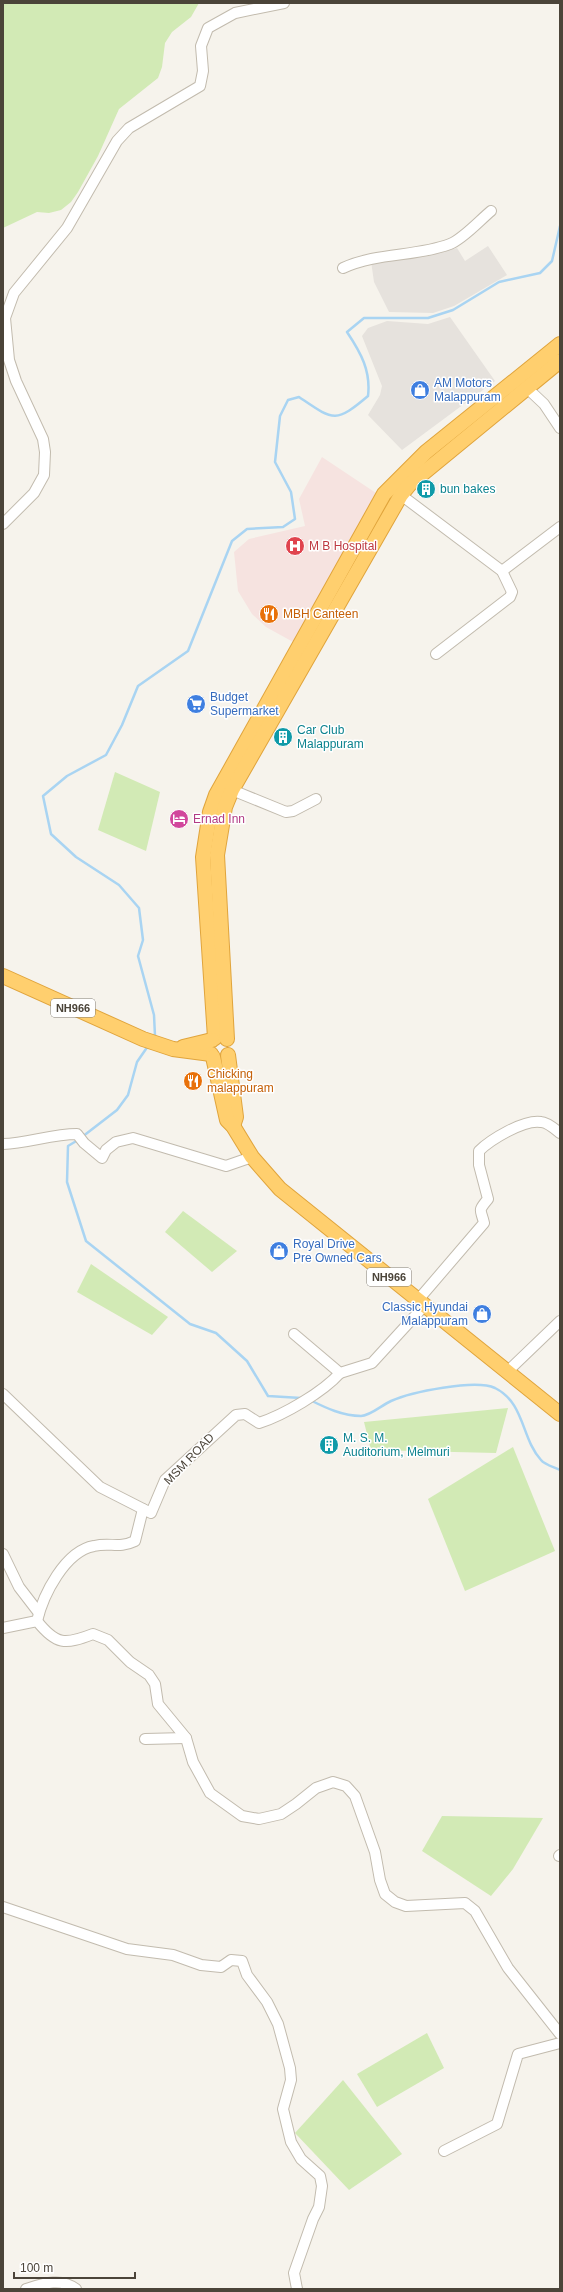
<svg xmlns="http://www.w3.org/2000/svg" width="563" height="2292" font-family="Arial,sans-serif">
	<rect width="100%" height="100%" fill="#f6f3ec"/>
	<g fill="#e6e2dd">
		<path d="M488,246l19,29 -53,31 -21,7 -44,-1 -15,-30 -3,-21 42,-3 44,-10 8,13z"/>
		<path d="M450,317l45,64 -93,69 -34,-35 12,-20 2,-9 -20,-50 6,-8 19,-7 41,3z"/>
	</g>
	<path fill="#f6e3e0" d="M322,457l54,36 -81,150 -29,-16 -14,-13 -14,-23 -4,-39 15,-13 56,-13 -6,-27z"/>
	<g fill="#d2eab5">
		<path d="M3,3h196l-8,14 -19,15 -7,11 -3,24 -4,11 -39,31 -21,47 -20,36 -7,10 -10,8 -12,3 -12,-1 -34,16z"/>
		<path d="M115,772l45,20 -14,59 -48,-21z"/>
		<path d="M183,1211l54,40 -25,21 -47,-40z"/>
		<path d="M91,1264l77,53 -16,18 -75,-43z"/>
		<path d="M508,1408l-12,45 -125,-3 -7,-28z"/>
		<path d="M513,1447l42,104 -90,40 -37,-92z"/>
		<path d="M442,1816l101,2 -30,51 -22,27 -69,-45z"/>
		<path d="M427,2033l17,35 -67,39 -20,-33z"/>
		<path d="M343,2080l59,74 -53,36 -54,-57z"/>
	</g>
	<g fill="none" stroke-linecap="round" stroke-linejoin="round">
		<g stroke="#a9d4f2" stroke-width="2.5">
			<path d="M153,1038l2,-2 -1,-21 -16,-59 5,-16 -4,-32 -20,-23 -43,-28 -25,-23 -8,-38 24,-20 39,-21 16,-30 16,-39 50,-35 44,-110 15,-12 36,-2 12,-8 -4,-27 -16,-30 5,-46 8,-16 11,-3c34,23 36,27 69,-1 3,-25 -7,-43 -21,-64l17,-14h64l25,-8 46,-28 41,-9 12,-12 8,-35"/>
			<path d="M82,1137l35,-27 11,-15 9,-33 11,-16"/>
			<path d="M78,1140l-10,6 -1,36 19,59 104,83 26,9 31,28 21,35 33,2"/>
			<path d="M310,1400c16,8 33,16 51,16 9,0 21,-11 30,-15 20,-9 84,-22 104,-13 30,15 26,50 46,72 4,5 13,7 19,10"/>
		</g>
		<defs>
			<g id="minor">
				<path d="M343,268c35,-16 73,-11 107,-24 13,-5 30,-24 41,-33"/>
				<path d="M527,388l17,16 16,24"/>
				<path d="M401,495l101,76 10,21 -2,5 -74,57"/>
				<path d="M3,524l31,-31 10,-18 1,-23 -2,-13 -27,-58 -7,-21 -4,-42 9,-25 53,-65 50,-87 12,-13 71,-42 3,-15 -2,-25 7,-18 27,-15 49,-10"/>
				<path d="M502,571l58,-44"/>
				<path d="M232,790l54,22 7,-1 23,-12"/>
				<path d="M3,1144c25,-1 49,-10 74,-10l7,9 18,15 4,-8 10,-8 17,-4 93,28 26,-9"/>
				<path d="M418,1300l66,-77c-3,-14 -7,-11 4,-24l-9,-34v-14c11,-11 45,-32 62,-29 6,0 14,7 19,11"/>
				<path d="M294,1334l46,39 32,-10 53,-58"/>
				<path d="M507,1372l53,-51"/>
				<path d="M3,1394l97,93 51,26 14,-33 71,-65 9,-1 14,9c25,-8 64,-31 81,-50"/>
				<path d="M3,1554l16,33 20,26"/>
				<path d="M37,1621c6,-26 28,-70 57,-75 17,-4 24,3 41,-5l8,-32"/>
				<path d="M3,1628l34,-7c19,24 28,24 56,13l15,6 22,22 19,13 6,9 3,20 28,34 7,24 17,31 32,23 17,3 22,-5 15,-10 20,-16 17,-6 13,4 9,10 20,56 5,28 5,14 10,8 11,4 59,-3 10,8 33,57 52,66"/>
				<path d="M145,1739l41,-1"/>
				<path d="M559,1856l1,-1"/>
				<path d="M3,1907l124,42 46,6 28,10 20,2 10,-7 11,1 5,14 20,27 11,22 12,44 1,12 -8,29 8,33 10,17 19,17 2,10 -3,21 -6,12 -19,54 3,16"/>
				<path d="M444,2151l53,-27 21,-70 42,-11"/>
				<path d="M26,2289c16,-5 35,-12 50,0"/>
			</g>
			<g id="highway">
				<path d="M3,976l140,63 30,10 38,5"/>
				<path d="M215,1038l-12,-181 7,-45 6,-17 168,-301 42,-42 134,-108"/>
				<path d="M227,1039l-10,-184 8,-48 7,-17 169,-295 9,-11 150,-123"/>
				<path d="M183,1047l29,-7"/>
				<path d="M228,1055l8,62 -3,9"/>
				<path d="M213,1057l14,63 6,6 19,31 28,32 280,225"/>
			</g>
		</defs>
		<use href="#minor" stroke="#c2bbae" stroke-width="12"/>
		<use href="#highway" stroke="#e0a43c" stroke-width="16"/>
		<use href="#minor" stroke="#fff" stroke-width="10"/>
		<use href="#highway" stroke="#ffcf6e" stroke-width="14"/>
	</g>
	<defs>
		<symbol id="shop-disc" viewBox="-11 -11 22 22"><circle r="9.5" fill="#3f7fe0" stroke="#fff"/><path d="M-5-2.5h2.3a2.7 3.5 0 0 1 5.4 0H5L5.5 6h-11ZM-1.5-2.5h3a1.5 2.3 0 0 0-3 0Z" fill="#fff"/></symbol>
		<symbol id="building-disc" viewBox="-11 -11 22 22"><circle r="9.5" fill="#0f9aa8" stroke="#fff"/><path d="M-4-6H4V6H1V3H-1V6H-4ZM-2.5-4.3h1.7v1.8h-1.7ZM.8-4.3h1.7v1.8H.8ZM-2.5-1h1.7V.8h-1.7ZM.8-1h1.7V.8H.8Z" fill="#fff"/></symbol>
		<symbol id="hospital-disc" viewBox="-11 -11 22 22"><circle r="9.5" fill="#e0444e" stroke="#fff"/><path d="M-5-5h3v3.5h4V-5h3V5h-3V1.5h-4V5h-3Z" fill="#fff"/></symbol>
		<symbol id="restaurant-disc" viewBox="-11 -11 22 22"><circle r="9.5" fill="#e8710a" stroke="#fff"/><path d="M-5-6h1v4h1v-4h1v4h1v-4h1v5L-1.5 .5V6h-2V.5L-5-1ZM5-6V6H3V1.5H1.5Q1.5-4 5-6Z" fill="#fff"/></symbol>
		<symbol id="supermarket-disc" viewBox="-11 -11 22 22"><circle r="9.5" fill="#3f7fe0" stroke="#fff"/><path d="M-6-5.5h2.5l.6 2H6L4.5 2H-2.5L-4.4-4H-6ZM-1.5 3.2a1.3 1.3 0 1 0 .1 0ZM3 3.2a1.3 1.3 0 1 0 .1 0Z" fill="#fff"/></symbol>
		<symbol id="hotel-disc" viewBox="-11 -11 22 22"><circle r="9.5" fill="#d1479c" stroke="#fff"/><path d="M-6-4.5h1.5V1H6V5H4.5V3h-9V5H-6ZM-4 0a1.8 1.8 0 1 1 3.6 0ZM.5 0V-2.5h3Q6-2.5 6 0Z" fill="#fff"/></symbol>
	</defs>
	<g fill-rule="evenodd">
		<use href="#shop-disc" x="409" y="379" width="22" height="22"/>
		<use href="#building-disc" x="415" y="478" width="22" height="22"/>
		<use href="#hospital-disc" x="284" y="535" width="22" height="22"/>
		<use href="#restaurant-disc" x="258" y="603" width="22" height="22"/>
		<use href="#supermarket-disc" x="185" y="693" width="22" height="22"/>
		<use href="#building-disc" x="272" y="726" width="22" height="22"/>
		<use href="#hotel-disc" x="168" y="808" width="22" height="22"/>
		<use href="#restaurant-disc" x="182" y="1070" width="22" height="22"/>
		<use href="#shop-disc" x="268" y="1240" width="22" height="22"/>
		<use href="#shop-disc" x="471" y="1303" width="22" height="22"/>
		<use href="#building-disc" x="318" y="1434" width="22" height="22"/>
	</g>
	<g text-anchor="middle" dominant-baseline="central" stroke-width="3" stroke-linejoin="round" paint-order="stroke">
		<g fill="#fff" stroke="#817c74" stroke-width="1">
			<rect x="51" y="999" width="44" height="18" rx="3"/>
			<rect x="367" y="1268" width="44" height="18" rx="3"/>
		</g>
		<g font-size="11" font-weight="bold" fill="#4b4439">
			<text x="73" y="1008">NH966</text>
			<text x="389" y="1277">NH966</text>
		</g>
		<g font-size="12" fill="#366cbe" stroke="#fff" text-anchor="start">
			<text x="434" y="383">AM Motors<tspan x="434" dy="14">Malappuram</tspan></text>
			<text x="210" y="697">Budget<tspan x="210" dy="14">Supermarket</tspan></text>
			<text x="293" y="1244">Royal Drive<tspan x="293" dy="14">Pre Owned Cars</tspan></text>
			<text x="468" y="1307" text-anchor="end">Classic Hyundai<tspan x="468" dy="14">Malappuram</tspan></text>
		</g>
		<g font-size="12" fill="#0d838f" stroke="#fff" text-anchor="start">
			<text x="440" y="489">bun bakes</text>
			<text x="297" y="730">Car Club<tspan x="297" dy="14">Malappuram</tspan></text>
			<text x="343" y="1438">M. S. M.<tspan x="343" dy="14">Auditorium, Melmuri</tspan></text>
		</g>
		<g font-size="12" fill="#be3a42" stroke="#fff" text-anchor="start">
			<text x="309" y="546">M B Hospital</text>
		</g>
		<g font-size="12" fill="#c56008" stroke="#fff" text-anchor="start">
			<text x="283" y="614">MBH Canteen</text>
			<text x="207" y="1074">Chicking<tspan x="207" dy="14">malappuram</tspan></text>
		</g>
		<g font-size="12" fill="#b23c85" stroke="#fff" text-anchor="start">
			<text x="193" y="819">Ernad Inn</text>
		</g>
		<g font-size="12" fill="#4b4439" stroke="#fff">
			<text transform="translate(189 1459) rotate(-46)">MSM ROAD</text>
		</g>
	</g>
	<rect width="563" height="2292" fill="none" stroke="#4b4439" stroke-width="8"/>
	<path d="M14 2272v6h121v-6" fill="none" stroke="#4b4439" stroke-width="2"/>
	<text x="20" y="2272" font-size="12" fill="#4b4439" stroke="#ffffff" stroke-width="3" paint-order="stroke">100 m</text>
</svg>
